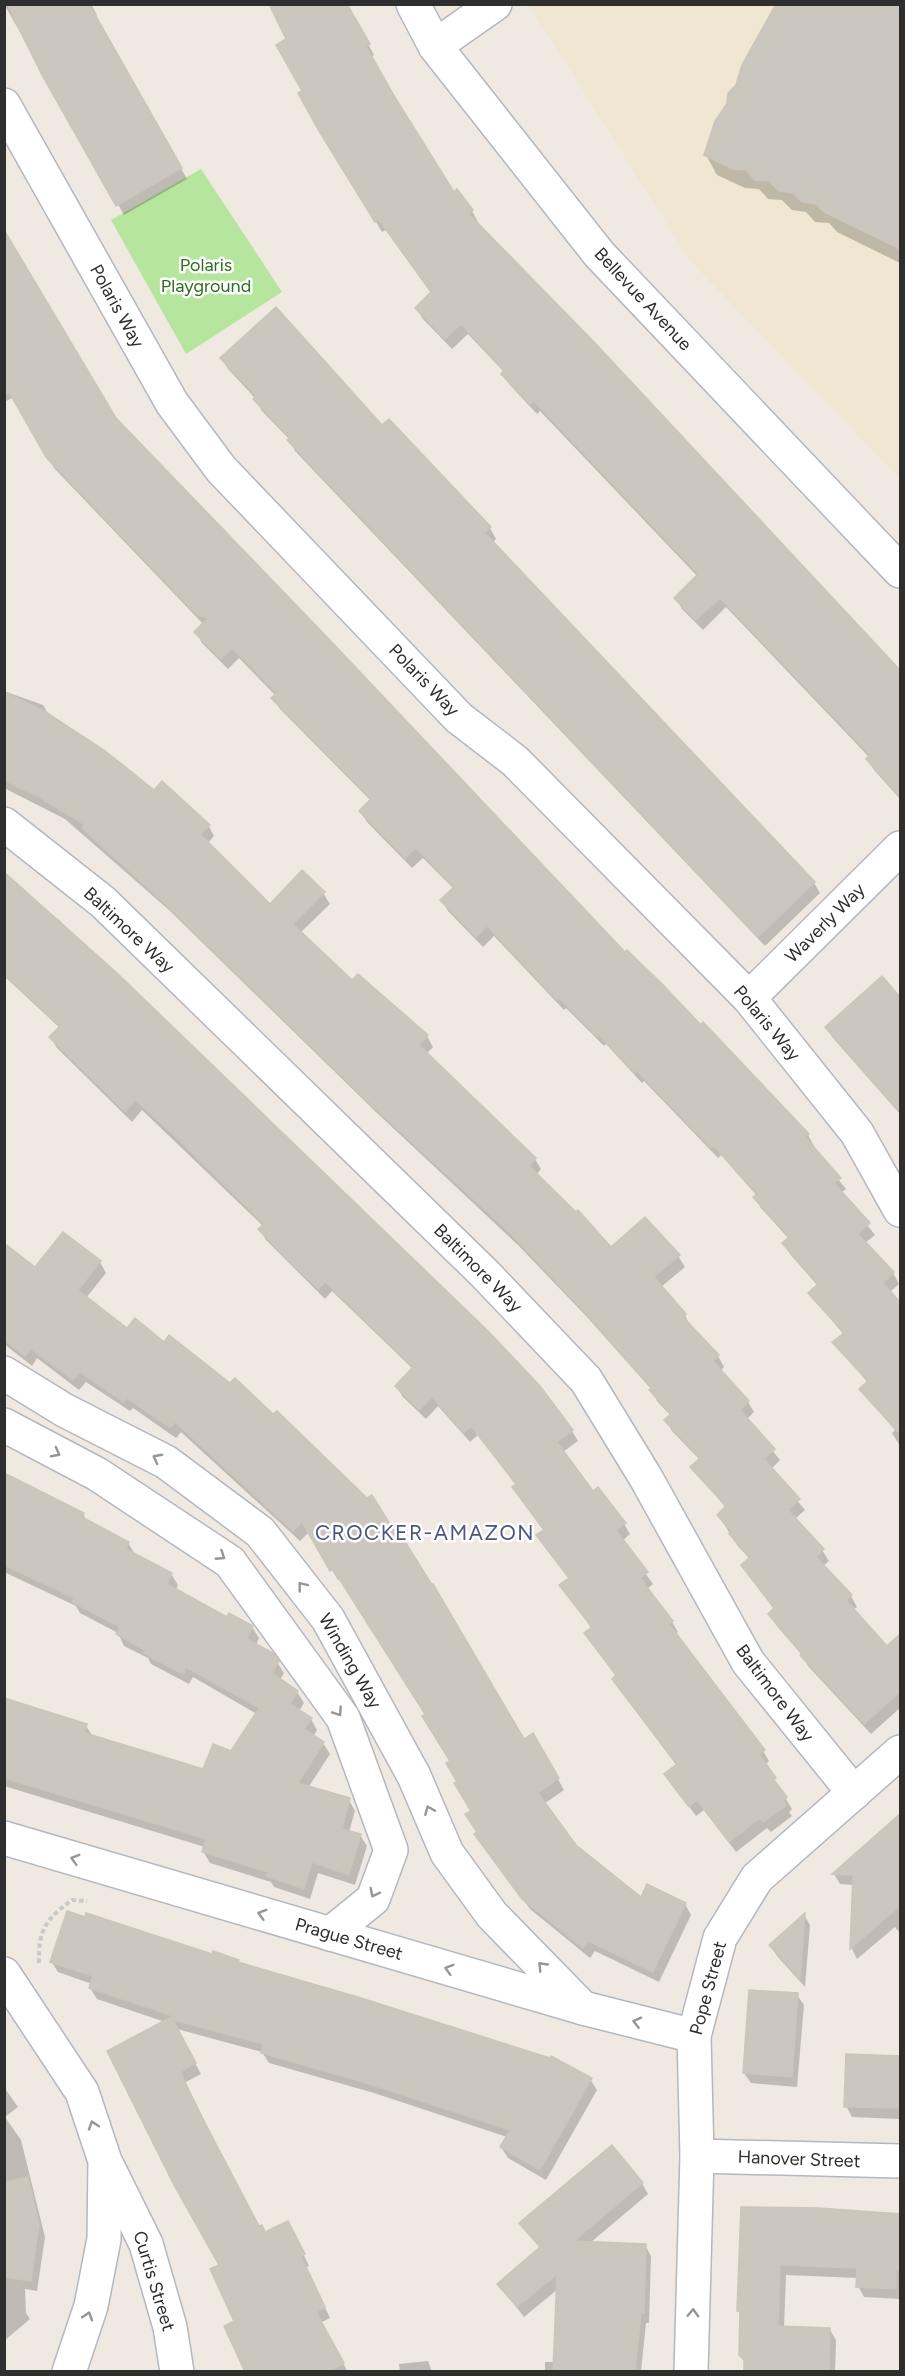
<svg xmlns="http://www.w3.org/2000/svg" width="905" height="2376" font-family="Figtree,sans-serif">
	<rect width="100%" height="100%" fill="#efe9e1"/>
	<path fill="#f0e6d1" d="M529,5h371v474l-209,-217z"/>
	<path fill="#b6e59e" d="M201,169l81,123 -96,62 -75,-134z"/>
	<g fill="#0003">
		<path d="M4,4h87l6,11 -2,1 92,163 -63,36z"/>
		<path d="M346,4l28,51 -3,2 82,137 19,17 6,11 -2,1 424,448v128l-26,-29 -6,-10 2,-2 -144,-151 -23,23 -21,-21 -6,-11 22,-21 -158,-166 -3,3 -28,-30 -5,-12 -36,-38 -16,15 -29,-30 -7,-11 16,-15 -46,-63 -4,2 -82,-138 4,-2 -16,-52z"/>
		<path d="M773,4h127v259l-63,-31 -8,-9 -14,-1 -9,-10 -14,-2 -10,-10 -14,-1 -9,-10 -14,-1 -28,-13 -11,-20 70,-147z"/>
		<path d="M222,359l160,68 7,-6 101,107 6,11 -4,4 322,340 6,10 -55,53 -470,-495 -5,-11 -29,-30 -5,-11 -28,-30z"/>
		<path d="M4,390l110,29 510,535 184,181 6,11 -2,1 34,42 -5,4 34,42 -10,8 28,30 6,11 -9,8 10,12v142l-8,-13 3,-3 -34,-41 7,-6 -34,-41 10,-7 -34,-42 8,-7 -28,-32 -7,-11 6,-4 -28,-31 -6,-10 2,-2 -36,-41 -3,3 -74,-77 -2,2 -36,-39 -2,2 -38,-38 -2,2 -70,-74 -11,11 -35,-36 -6,-10 12,-12 -31,-31 -11,10 -45,-46 -7,-11 11,-10 -91,-92 -7,-11 3,-2 -37,-38 -11,11 -26,-26 -6,-11 8,-7 -150,-157 -38,-66 -4,-4 -8,4z"/>
		<path d="M4,691l39,14 6,10 105,77 54,33 6,11 -7,8 63,62 53,-13 7,11 -30,29 52,49 75,54 6,11 -7,7 109,105 6,10 -5,6 75,74 67,7 7,11 -24,20 24,28 5,11 28,30 6,11 -4,4 28,31 6,10 -7,7 33,41 -9,9 34,41 -10,9 27,31 7,11 -6,5 28,30 6,11 -4,3 34,38 5,-5 8,9v56l-29,26 -63,-68 -6,-11 -26,-30 -6,-11 5,-4 -32,-44 7,-7 -13,-14 -18,-29 7,-8 -34,-41 8,-7 -28,-29 -6,-11 5,-4 -14,-15 -5,-11 -65,-73 -69,-72 -142,-133 -207,-202 -104,-91 -61,-31z"/>
		<path d="M4,874l51,47 2,-3 431,415 84,98 6,10 -15,11 30,41 31,31 6,10 -8,7 31,43 -6,5 25,33 6,10 -3,3 88,116 6,10 -4,4 27,44 -3,3 3,4 -21,16 -4,-4 -31,24 -32,-42 -8,6 -30,-42 11,-8 -57,-76 -6,-11 3,-2 -25,-48 -31,-44 8,-6 -31,-43 6,-5 -24,-33 -6,-11 2,-2 -38,-50 -8,7 -32,-36 -12,13 -23,-22 -6,-10 16,-18 -81,-78 -7,8 -59,-59 -6,-11 3,-3 -121,-116 -10,12 -75,-74 -6,-10 9,-10 -56,-52z"/>
		<path d="M882,978l18,22v114l-67,-76 -6,-11z"/>
		<path d="M4,1245l31,24 65,-7 6,11 -20,25 437,443 10,-6 31,55 -20,14 31,43 66,52 44,5 6,11 -32,67 -64,-31 -5,7 -60,-49 -54,-74 3,-2 -7,-22 -20,-49 -25,-47 -87,-136 -2,1 -29,-48 -9,9 -119,-109 -5,6 -43,-30 -3,3 -44,-29 -7,8 -42,-32 -5,8 -28,-22z"/>
		<path d="M4,1474l79,40 4,7 41,22 7,11 36,20 7,11 -3,6 52,28 25,8 7,11 -3,7 21,17 7,11 -4,7 17,12 7,11 -5,8 12,8 6,11 -4,7 10,6 7,11 -22,34 41,12 6,11 -6,21 11,3 7,11 -12,39 -37,-12 -8,26 -36,-12 -3,-5 -61,-19 -7,-12 2,-4 -201,-61v-86l82,26 7,11 111,34 28,-18 25,-39 -64,-37 -4,7 -38,-20 -3,-6 -24,-12 -6,-13 -38,-20 -4,-7 -72,-34z"/>
		<path d="M900,1815v118l-5,-6 -38,32 -5,-10 2,-64 -14,-1 -6,-10z"/>
		<path d="M804,1915l6,10 -5,62 -28,-31 -6,-10z"/>
		<path d="M213,1956l25,5 2,3 350,115 7,11 -51,90 -38,-22 -7,-11 6,-10 -133,-44 -105,-30 -7,-11 -85,-23 24,45 -17,9 75,145 6,6 28,-1 16,33 -3,1 24,51 -10,5 28,49h-106l4,-2 -10,-49 -71,-299 -68,-23 -7,-11 2,-4 -34,-12 -7,-11z"/>
		<path d="M797,1995l7,10 -7,82 -46,-4 -7,-10z"/>
		<path d="M848,2055l52,3v61l-48,-2 -6,-11z"/>
		<path d="M4,2087l14,20 -13,10 16,23 24,97 -8,54 -12,-2 1,24 4,6 -26,22z"/>
		<path d="M642,2183l6,11 -58,49 55,2 6,11 -2,67h-3l-5,49h-96v-10h10l3,-73 -34,28 -25,-33 42,-35 -20,-26z"/>
		<path d="M742,2209l158,4v86l-36,-2 -6,-11v-8l-72,-3 -2,53 46,2 6,10 -1,32h-89l-4,-56 -3,-5z"/>
		<path d="M428,2361l4,11h-32l-1,-8z"/>
	</g>
	<g fill="#cbc7bf" stroke="#cbc5ba" stroke-width="1.5">
		<path d="M7,4h82l93,164 -66,38 -74,-131z"/>
		<path d="M269,4h78l23,40 -4,2 30,53 58,93 3,-3 16,21 -4,4 126,129 305,327v127l-34,-38 4,-4 -150,-157 -24,22 -22,-22 24,-24 -164,-173 -4,3 -29,-30 3,-4 -43,-46 -16,15 -30,-31 16,-16 -52,-72 -4,2 -56,-91 -21,-38 4,-2 -26,-46 10,-6z"/>
		<path d="M776,4h124v245l-76,-37 -8,-8 -14,-2 -9,-9 -14,-2 -10,-10 -14,-1 -9,-10 -13,-1 -29,-14 11,-34 12,-17 1,-11 8,-8 6,-20z"/>
		<path d="M4,230l112,188 209,217 300,317 2,-2 36,35 38,40 2,-3 106,112 -4,3 36,41 -7,5 36,40 -12,11 36,38 -11,11 17,19v132l-41,-45 9,-8 -36,-39 12,-9 -36,-40 10,-9 -36,-41 7,-6 -36,-40 4,-3 -43,-48 -3,2 -74,-77 -2,2 -36,-38 -2,2 -38,-39 -2,2 -70,-74 -11,11 -36,-37 14,-13 -38,-39 -11,10 -46,-47 12,-12 -100,-101 6,-5 -45,-45 -11,11 -27,-27 14,-14 -12,-4 -150,-157 -36,-63h-6z"/>
		<path d="M276,307l106,118 7,-6 102,108 -6,6 330,349 -57,55 -471,-497 3,-2 -37,-39 3,-3 -36,-38z"/>
		<path d="M4,692l40,19 60,39 50,40 8,-9 48,44 -10,9 70,70 32,-34 23,22 -32,32 59,56 6,-6 70,61 -9,10 117,113 -7,8 47,46 2,-2 33,37 34,-30 35,38 -26,22 32,37 -3,3 36,38 -6,6 36,40 -9,9 35,39 -11,10 36,40 -12,11 36,39 -8,8 36,38 -6,5 41,46 13,-12v58l-36,32 -64,-69 2,-2 -34,-39 6,-6 -33,-43 9,-8 -21,-23 3,-2 -15,-17 9,-9 -36,-39 10,-9 -36,-38 7,-6 -22,-24 3,-2 -73,-82 -68,-72 -143,-132 -207,-202 -79,-72 3,-3 -46,-28 -35,-17z"/>
		<path d="M4,872l114,102 371,358 51,54 33,44 -16,12 36,49 5,-4 28,36 -10,7 32,42 -8,6 33,43 -4,3 96,126 -6,4 17,24 -2,2 13,17 -4,4 4,4 -24,17 -3,-4 -31,24 -32,-42 -8,7 -25,-33 13,-10 -65,-85 4,-4 -32,-42 8,-6 -33,-42 10,-7 -33,-43 8,-5 -32,-43 4,-3 -45,-58 -7,7 -32,-36 -13,13 -24,-24 18,-19 -88,-85 -7,7 -30,-29 -30,-31 6,-5 -91,-90 -38,-34 -10,12 -76,-75 11,-11 -56,-52z"/>
		<path d="M882,976l18,21v115l-75,-85z"/>
		<path d="M63,1232l38,29 -23,29 49,38 8,-10 29,24 5,-7 61,48 5,-5 38,36 4,-3 90,87 5,-3 29,47 3,-2 28,45 1,-1 91,155 9,-6 26,45 -21,15 38,52 65,52 6,-13 39,19 -33,69 -65,-31 -5,7 -61,-49 -48,-65 3,-2 -12,-18 6,-3 -17,-28 3,-1 -11,-19 4,-2 -28,-45 3,-2 -92,-145 -3,2 -28,-49 -9,9 -118,-109 -5,6 -43,-30 -3,4 -44,-30 -7,8 -42,-31 -6,7 -21,-16v-97l31,24z"/>
		<path d="M4,1473l80,40 -2,4 47,25 -3,7 46,24 -5,11 60,33 2,-4 24,13 -6,13 26,14 6,8 -7,12 26,18 -8,13 22,14 -8,11 20,13 -26,41 52,15 -8,31 19,5 -12,41 -37,-13 -8,27 -38,-13 2,-4 -66,-20 4,-13 -202,-61v-80l83,26 -2,9 118,36 10,-25 18,7 28,-43 -73,-41 -3,7 -40,-21 2,-3 -29,-16 4,-7 -48,-25 2,-4 -70,-33z"/>
		<path d="M900,1814v92l-50,43 3,-74 -21,-1z"/>
		<path d="M67,1911l18,6 1,-4 126,41 1,-3 26,9 -1,2 123,36 189,60 1,-2 41,22 -52,92 -40,-23 10,-17 -144,-47 -105,-30 2,-9 -90,-24 23,43 -16,9 26,53 53,101 3,-1 3,7 23,-11 17,33 -4,2 24,51 -9,5 28,51 -16,9h-83l-21,-46 10,-5 -24,-52 9,-4 -44,-78 -68,-136 66,-35 -84,-28 4,-12 -43,-14z"/>
		<path d="M805,1913l-5,66 -31,-34z"/>
		<path d="M749,1990l49,3 -6,84 -49,-4z"/>
		<path d="M846,2054l54,2v52l-56,-1z"/>
		<path d="M612,2145l31,38 -69,58 72,3 -2,69h-3l-6,59h-82l4,-98 -40,33 -20,-23 43,-37 -21,-24z"/>
		<path d="M28,2177l11,48 -8,56 -27,-4v-95z"/>
		<path d="M741,2207l78,1 81,6v56h-4v19l-40,-2 1,-19 -77,-3 -2,61 52,2 -1,44h-85v-12l-5,-5 1,-44h-3z"/>
	</g>
	<g fill="none" stroke-linecap="round" stroke-linejoin="round">
		<defs>
			<g id="minor">
				<path d="M413,4l22,42 164,208 301,317"/>
				<path d="M435,46l60,-42"/>
				<path d="M4,105l168,298 49,66 238,249 56,43 234,237 108,135 43,77"/>
				<path d="M4,824l99,78 382,372 101,106 60,98 102,184 106,131"/>
				<path d="M749,998l151,-150"/>
				<path d="M4,1373l60,37 102,52 94,70 68,87 86,157 33,77 45,62 91,93"/>
				<path d="M4,1425l93,49 133,88 113,156 48,132 -18,49 -43,35"/>
				<path d="M4,1838l579,170 111,28"/>
				<path d="M4,1974l78,118 23,69 -1,78 -13,67 -22,66"/>
				<path d="M697,2156l203,5"/>
				<path d="M108,2167l38,77 24,83 7,45"/>
				<path d="M691,2372l6,-216 -3,-120 26,-98 37,-60 143,-126"/>
			</g>
		</defs>
		<use href="#minor" stroke="#b4b7c1" stroke-width="36"/>
		<path stroke="#c9c9c9" stroke-width="4" stroke-dasharray="4.5 3" stroke-linecap="butt" d="M39,1963c-1,-33 7,-44 33,-63l15,1"/>
		<use href="#minor" stroke="#fff" stroke-width="33"/>
	</g>
	<defs><path id="oneway-chevron" d="M-2-3.5L2.5 0L-2 3.5" fill="none" stroke-width="1.6" stroke-linecap="round" stroke-linejoin="round" transform="scale(1.5)"/></defs>
	<g stroke="#969696">
		<use href="#oneway-chevron" transform="translate(56 1453) rotate(28)"/>
		<use href="#oneway-chevron" transform="translate(157 1458) rotate(-152)"/>
		<use href="#oneway-chevron" transform="translate(221 1556) rotate(33)"/>
		<use href="#oneway-chevron" transform="translate(302 1586) rotate(-128)"/>
		<use href="#oneway-chevron" transform="translate(338 1712) rotate(56)"/>
		<use href="#oneway-chevron" transform="translate(429 1810) rotate(-113)"/>
		<use href="#oneway-chevron" transform="translate(75 1859) rotate(-164)"/>
		<use href="#oneway-chevron" transform="translate(374 1893) rotate(117)"/>
		<use href="#oneway-chevron" transform="translate(262 1914) rotate(-164)"/>
		<use href="#oneway-chevron" transform="translate(542 1966) rotate(-134)"/>
		<use href="#oneway-chevron" transform="translate(449 1969) rotate(-164)"/>
		<use href="#oneway-chevron" transform="translate(637 2022) rotate(-166)"/>
		<use href="#oneway-chevron" transform="translate(93 2125) rotate(-108)"/>
		<use href="#oneway-chevron" transform="translate(693 2313) rotate(-88)"/>
		<use href="#oneway-chevron" transform="translate(88 2316) rotate(-72)"/>
	</g>
	<g text-anchor="middle" dominant-baseline="central" stroke-width="5" stroke-linejoin="round" paint-order="stroke">
		<g font-size="18" fill="#2c6e1b" stroke="#fff">
			<text x="206" y="265">Polaris<tspan x="206" dy="21">Playground</tspan></text>
		</g>
		<g font-size="18" fill="#2e2e2e" stroke="#fff">
			<text transform="translate(643 299) rotate(47)">Bellevue Avenue</text>
			<text transform="translate(117 306) rotate(61)">Polaris Way</text>
			<text transform="translate(424 680) rotate(46)">Polaris Way</text>
			<text transform="translate(825 923) rotate(-45)">Waverly Way</text>
			<text transform="translate(129 930) rotate(43)">Baltimore Way</text>
			<text transform="translate(767 1023) rotate(50)">Polaris Way</text>
			<text transform="translate(478 1268) rotate(45)">Baltimore Way</text>
			<text transform="translate(350 1661) rotate(60)">Winding Way</text>
			<text transform="translate(775 1693) rotate(53)">Baltimore Way</text>
			<text transform="translate(349 1939) rotate(16)">Prague Street</text>
			<text transform="translate(708 1988) rotate(-75)">Pope Street</text>
			<text transform="translate(799 2159) rotate(2)">Hanover Street</text>
			<text transform="translate(154 2281) rotate(73)">Curtis Street</text>
		</g>
		<g font-size="21" letter-spacing="1.5" fill="#4d5680" stroke="#fff">
			<text x="425" y="1532">CROCKER-AMAZON</text>
		</g>
	</g>
	<rect width="905" height="2376" fill="none" stroke="#2e2e2e" stroke-width="12"/>
</svg>
